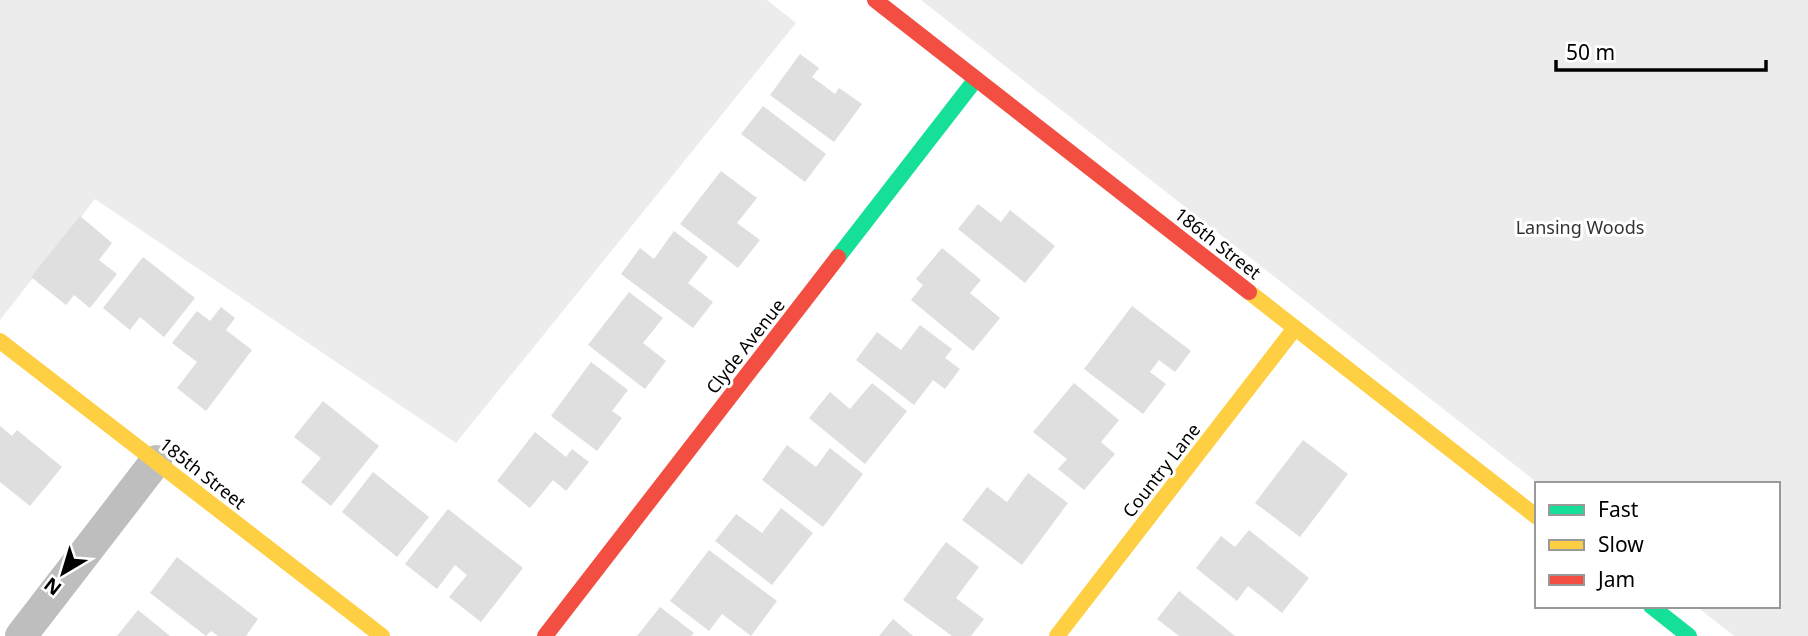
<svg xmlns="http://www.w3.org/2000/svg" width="1808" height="636" font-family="'Noto Sans',sans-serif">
	<rect width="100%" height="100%" fill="#fff"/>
	<g fill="#ececec">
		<path d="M0,0h767l29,23 -340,420 -361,-244 -95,121z"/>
		<path d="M921,0h887v636h-74l-38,-30h82v-122h-239z"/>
	</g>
	<g fill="#dfdfdf">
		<path d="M800,54l19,14 -7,9 23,17 4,-6 23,16 -28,38 -64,-47z"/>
		<path d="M763,106l63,48 -21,28 -64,-48z"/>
		<path d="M721,171l36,27 -20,25 23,17 -22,28 -58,-44z"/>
		<path d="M978,204l23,18 9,-12 45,36 -30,37 -67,-54z"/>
		<path d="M80,216l32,27 -13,17 18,14 -27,34 -16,-13 -8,10 -35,-28z"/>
		<path d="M674,231l34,26 -20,26 25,19 -20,26 -72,-54 19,-26 14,11z"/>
		<path d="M942,248l39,32 -11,13 30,25 -27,33 -62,-51 12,-15 -7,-6z"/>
		<path d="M143,257l52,41 -31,39 -24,-20 -10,13 -27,-22z"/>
		<path d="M629,292l34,26 -20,25 23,18 -21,28 -57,-44z"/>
		<path d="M1132,306l59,45 -16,21 -16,-12 -9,12 16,12 -23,30 -59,-45z"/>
		<path d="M221,307l14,11 -9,12 26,20 -46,61 -29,-23 20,-26 -25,-19 25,-32 13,10z"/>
		<path d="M920,325l32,24 -7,9 15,11 -15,20 -12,-9 -19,25 -58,-45 21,-28 24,18z"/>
		<path d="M591,362l37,28 -16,21 10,7 -25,33 -46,-35z"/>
		<path d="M872,383l35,28 -42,53 -56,-46 21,-26 20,17z"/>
		<path d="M1074,383l45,37 -18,22 14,12 -31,36 -26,-21 9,-10 -34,-27z"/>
		<path d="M323,401l56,45 -48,60 -30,-24 20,-24 -27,-21z"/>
		<path d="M0,426l12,10 5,-6 45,37 -32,39 -30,-24z"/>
		<path d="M535,432l31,25 6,-8 17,13 -23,29 -13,-11 -23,28 -33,-27z"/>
		<path d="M1303,440l45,34 -48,63 -45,-34z"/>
		<path d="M787,445l29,22 14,-19 33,26 -40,53 -61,-47z"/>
		<path d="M373,472l56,45 -32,40 -55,-45z"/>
		<path d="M1028,473l40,30 -46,62 -60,-45 25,-33 20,15z"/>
		<path d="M781,508l32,25 -41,52 -57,-44 21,-27 26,19z"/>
		<path d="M448,509l75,59 -42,54 -32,-25 18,-22 -12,-10 -18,24 -32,-25z"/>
		<path d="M1249,530l60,48 -27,35 -34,-27 -11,15 -41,-33 25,-32 14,11z"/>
		<path d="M946,542l33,25 -23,31 28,21 -13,17h-19l-49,-36z"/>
		<path d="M709,550l68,51 -26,35 -29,-22 -13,17 -39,-30z"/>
		<path d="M177,557l81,62 -12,17h-28l-7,-5 -5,5 -56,-43z"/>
		<path d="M1179,591l56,45h-56l-22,-17z"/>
		<path d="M660,607l34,26 -3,3h-54z"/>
		<path d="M138,610l32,26h-53z"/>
		<path d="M893,619l20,17h-34z"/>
	</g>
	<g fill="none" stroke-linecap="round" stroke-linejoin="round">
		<path stroke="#bebebe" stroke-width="32" d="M21,636l135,-175"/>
		<g stroke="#16e098" stroke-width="16">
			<path d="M838,257l138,-178"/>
			<path d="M1651,606l38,30"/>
		</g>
		<g stroke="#ffcf43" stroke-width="16">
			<path d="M1249,292l288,225"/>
			<path d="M0,341l382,295"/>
			<path d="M1057,636l238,-308"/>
		</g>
		<g stroke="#f24e42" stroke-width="16">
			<path d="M875,0l374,292"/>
			<path d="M545,636l293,-379"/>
		</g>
	</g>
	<g text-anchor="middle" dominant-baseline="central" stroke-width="6" stroke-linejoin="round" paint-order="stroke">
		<g font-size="18" fill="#333" stroke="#fff">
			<text x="1580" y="227">Lansing Woods</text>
		</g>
		<g font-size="18" fill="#000" stroke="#fff">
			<text transform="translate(1218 243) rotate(38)">186th Street</text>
			<text transform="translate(745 346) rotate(-52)">Clyde Avenue</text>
			<text transform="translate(1161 470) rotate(-52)">Country Lane</text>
			<text transform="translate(203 473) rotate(38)">185th Street</text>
		</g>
	</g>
	<rect x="1535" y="482" width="245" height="126" fill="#ffffff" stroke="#999999" stroke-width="2"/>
	<rect x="1549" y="505" width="35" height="10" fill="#16e098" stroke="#999999" stroke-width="2"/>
	<text x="1598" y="517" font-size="21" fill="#000000">Fast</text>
	<rect x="1549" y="540" width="35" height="10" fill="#ffcf43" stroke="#999999" stroke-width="2"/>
	<text x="1598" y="552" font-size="21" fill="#000000">Slow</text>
	<rect x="1549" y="575" width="35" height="10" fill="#f24e42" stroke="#999999" stroke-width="2"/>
	<text x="1598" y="587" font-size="21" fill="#000000">Jam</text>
	<g transform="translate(63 573) rotate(218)" stroke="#ffffff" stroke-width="5" paint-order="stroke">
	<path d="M0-5L12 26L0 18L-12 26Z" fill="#000000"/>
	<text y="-10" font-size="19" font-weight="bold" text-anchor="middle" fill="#000000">N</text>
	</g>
	<path d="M1556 60v10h210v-10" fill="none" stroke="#000000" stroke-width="3.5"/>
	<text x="1566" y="60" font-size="21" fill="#000000" stroke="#ffffff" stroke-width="5" paint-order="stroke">50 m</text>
</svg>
